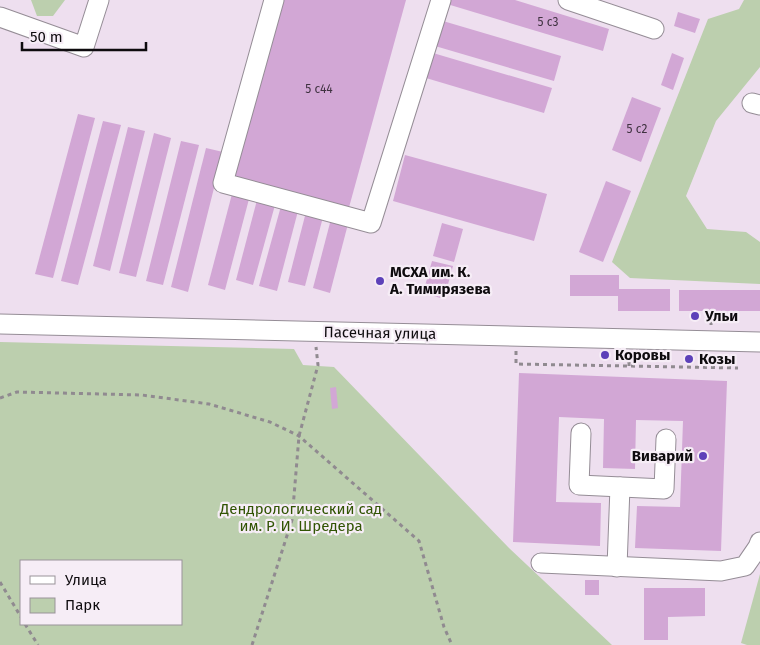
<svg xmlns="http://www.w3.org/2000/svg" width="760" height="645" font-family="'Fira Sans',sans-serif">
	<rect width="100%" height="100%" fill="#f6edf6"/>
	<path fill="#eedfef" fill-rule="evenodd" d="M0,0h760v645h-760zM21,561h160v63h-160z"/>
	<g fill="#bccfae" fill-rule="evenodd">
		<path d="M31,0h34l-12,16h-16z"/>
		<path d="M744,0h16v67l-44,54 -30,75 21,33 39,3 14,10v42l-130,-6 -18,-16 96,-243 31,-10z"/>
		<path d="M0,342l294,7 9,16 31,2 175,181 103,97h-612zM21,561h160v63h-160z"/>
		<path d="M760,574v71h-13l-6,-2z"/>
	</g>
	<g fill="#d2a7d5">
		<path d="M281,0h125l-58,211 -116,-32z"/>
		<path d="M448,0h67l94,29 -6,22 -156,-47z"/>
		<path d="M678,12l22,7 -5,14 -21,-7z"/>
		<path d="M443,21l118,35 -7,25 -119,-35z"/>
		<path d="M433,53l119,35 -8,25 -118,-35z"/>
		<path d="M672,53l12,5 -11,32 -12,-5z"/>
		<path d="M632,97l29,11 -20,54 -29,-12z"/>
		<path d="M78,114l17,4 -42,160 -18,-4z"/>
		<path d="M103,121l18,4 -43,160 -17,-4z"/>
		<path d="M128,127l17,4 -35,140 -17,-5z"/>
		<path d="M154,133l17,5 -35,139 -17,-4z"/>
		<path d="M181,141l18,4 -36,140 -17,-4z"/>
		<path d="M206,148l17,4 -35,140 -17,-5z"/>
		<path d="M405,155l142,39 -13,47 -141,-40z"/>
		<path d="M606,181l25,10 -28,71 -24,-10z"/>
		<path d="M232,194l17,5 -24,91 -17,-5z"/>
		<path d="M257,200l18,5 -22,80 -17,-5z"/>
		<path d="M281,206l17,5 -21,80 -18,-5z"/>
		<path d="M306,212l17,5 -18,69 -17,-4z"/>
		<path d="M331,219l17,5 -18,69 -17,-5z"/>
		<path d="M442,223l21,6 -9,33 -21,-6z"/>
		<path d="M432,261l21,5 -9,33 -21,-6z"/>
		<path d="M570,275h49v14h51v22h-52v-15h-48z"/>
		<rect x="679" y="290" width="81" height="21"/>
		<path d="M519,373l208,8 -6,170 -86,-3 2,-42 43,1 3,-86 -47,-1 -1,49 -32,-1 1,-49 -45,-2 -3,85 45,1 -1,43 -87,-4z"/>
		<path d="M336,387l2,21 -6,1 -2,-21z"/>
		<rect x="585" y="580" width="14" height="15"/>
		<path d="M644,588h61v28l-37,1v23h-24z"/>
	</g>
	<g fill="none" stroke-linecap="round" stroke-linejoin="round">
		<defs>
			<g id="minor">
				<path d="M274,0l-51,183 148,40 70,-223"/>
				<path d="M568,0l86,29"/>
				<path d="M0,17l84,30 15,-47"/>
				<path d="M752,103l8,2"/>
				<path d="M0,324l760,18"/>
				<path d="M581,433l-2,52 85,4 2,-50"/>
				<path d="M541,563l180,8 24,-5 13,-19 2,-5"/>
				<path d="M617,567l3,-80"/>
			</g>
		</defs>
		<use href="#minor" stroke="#958d96" stroke-width="21"/>
		<g stroke="#908a90" stroke-width="3" stroke-dasharray="4 4" stroke-linecap="butt">
			<path d="M711,325l1,-14"/>
			<path d="M516,351v13l222,4"/>
			<path d="M629,366v-11"/>
			<path d="M0,398l17,-6 125,3 67,9 61,18 29,14 120,105 25,86 8,18"/>
			<path d="M0,582l21,35"/>
			<path d="M25,624l13,21"/>
			<path d="M252,645l40,-125 7,-84 19,-71 -2,-18"/>
		</g>
		<use href="#minor" stroke="#fff" stroke-width="19"/>
	</g>
	<g fill="#5d41b9" stroke="#f6edf6" stroke-width="2">
		<circle cx="380" cy="281" r="5"/>
		<circle cx="695" cy="316" r="5"/>
		<circle cx="605" cy="355" r="5"/>
		<circle cx="689" cy="359" r="5"/>
		<circle cx="703" cy="456" r="5"/>
	</g>
	<g text-anchor="middle" dominant-baseline="central" stroke-width="4.5" stroke-linejoin="round" paint-order="stroke">
		<g font-size="12" fill="#3f3240">
			<text x="548" y="22">5 с3</text>
			<text x="319" y="89">5 с44</text>
			<text x="637" y="129">5 с2</text>
		</g>
		<g font-size="15" font-weight="bold" fill="#0e0b0e" stroke="#f6edf6" text-anchor="start">
			<text x="390" y="272">МСХА им. К.<tspan x="390" dy="17">А. Тимирязева</tspan></text>
			<text x="705" y="316">Ульи</text>
			<text x="615" y="355">Коровы</text>
			<text x="699" y="359">Козы</text>
			<text x="693" y="456" text-anchor="end">Виварий</text>
		</g>
		<g font-size="15" fill="#0e0b0e" stroke="#f6edf6">
			<text transform="translate(380 333) rotate(1)">Пасечная улица</text>
		</g>
		<g font-size="15" fill="#315403" stroke="#f6edf6">
			<text x="301" y="509">Дендрологический сад<tspan x="301" dy="17">им. Р. И. Шредера</tspan></text>
		</g>
	</g>
	<rect x="20" y="560" width="162" height="65" fill="#f6edf6" stroke="#999399"/>
	<rect x="30" y="576" width="25" height="8" fill="#ffffff" stroke="#999399"/>
	<text x="65" y="585" font-size="15" fill="#0e0b0e">Улица</text>
	<rect x="30" y="598" width="25" height="15" fill="#bccfae" stroke="#999399"/>
	<text x="65" y="610" font-size="15" fill="#0e0b0e">Парк</text>
	<path d="M22 42v8h124v-8" fill="none" stroke="#0e0b0e" stroke-width="2.5"/>
	<text x="30" y="42" font-size="15" fill="#0e0b0e" stroke="#f6edf6" stroke-width="4" paint-order="stroke">50 m</text>
</svg>
